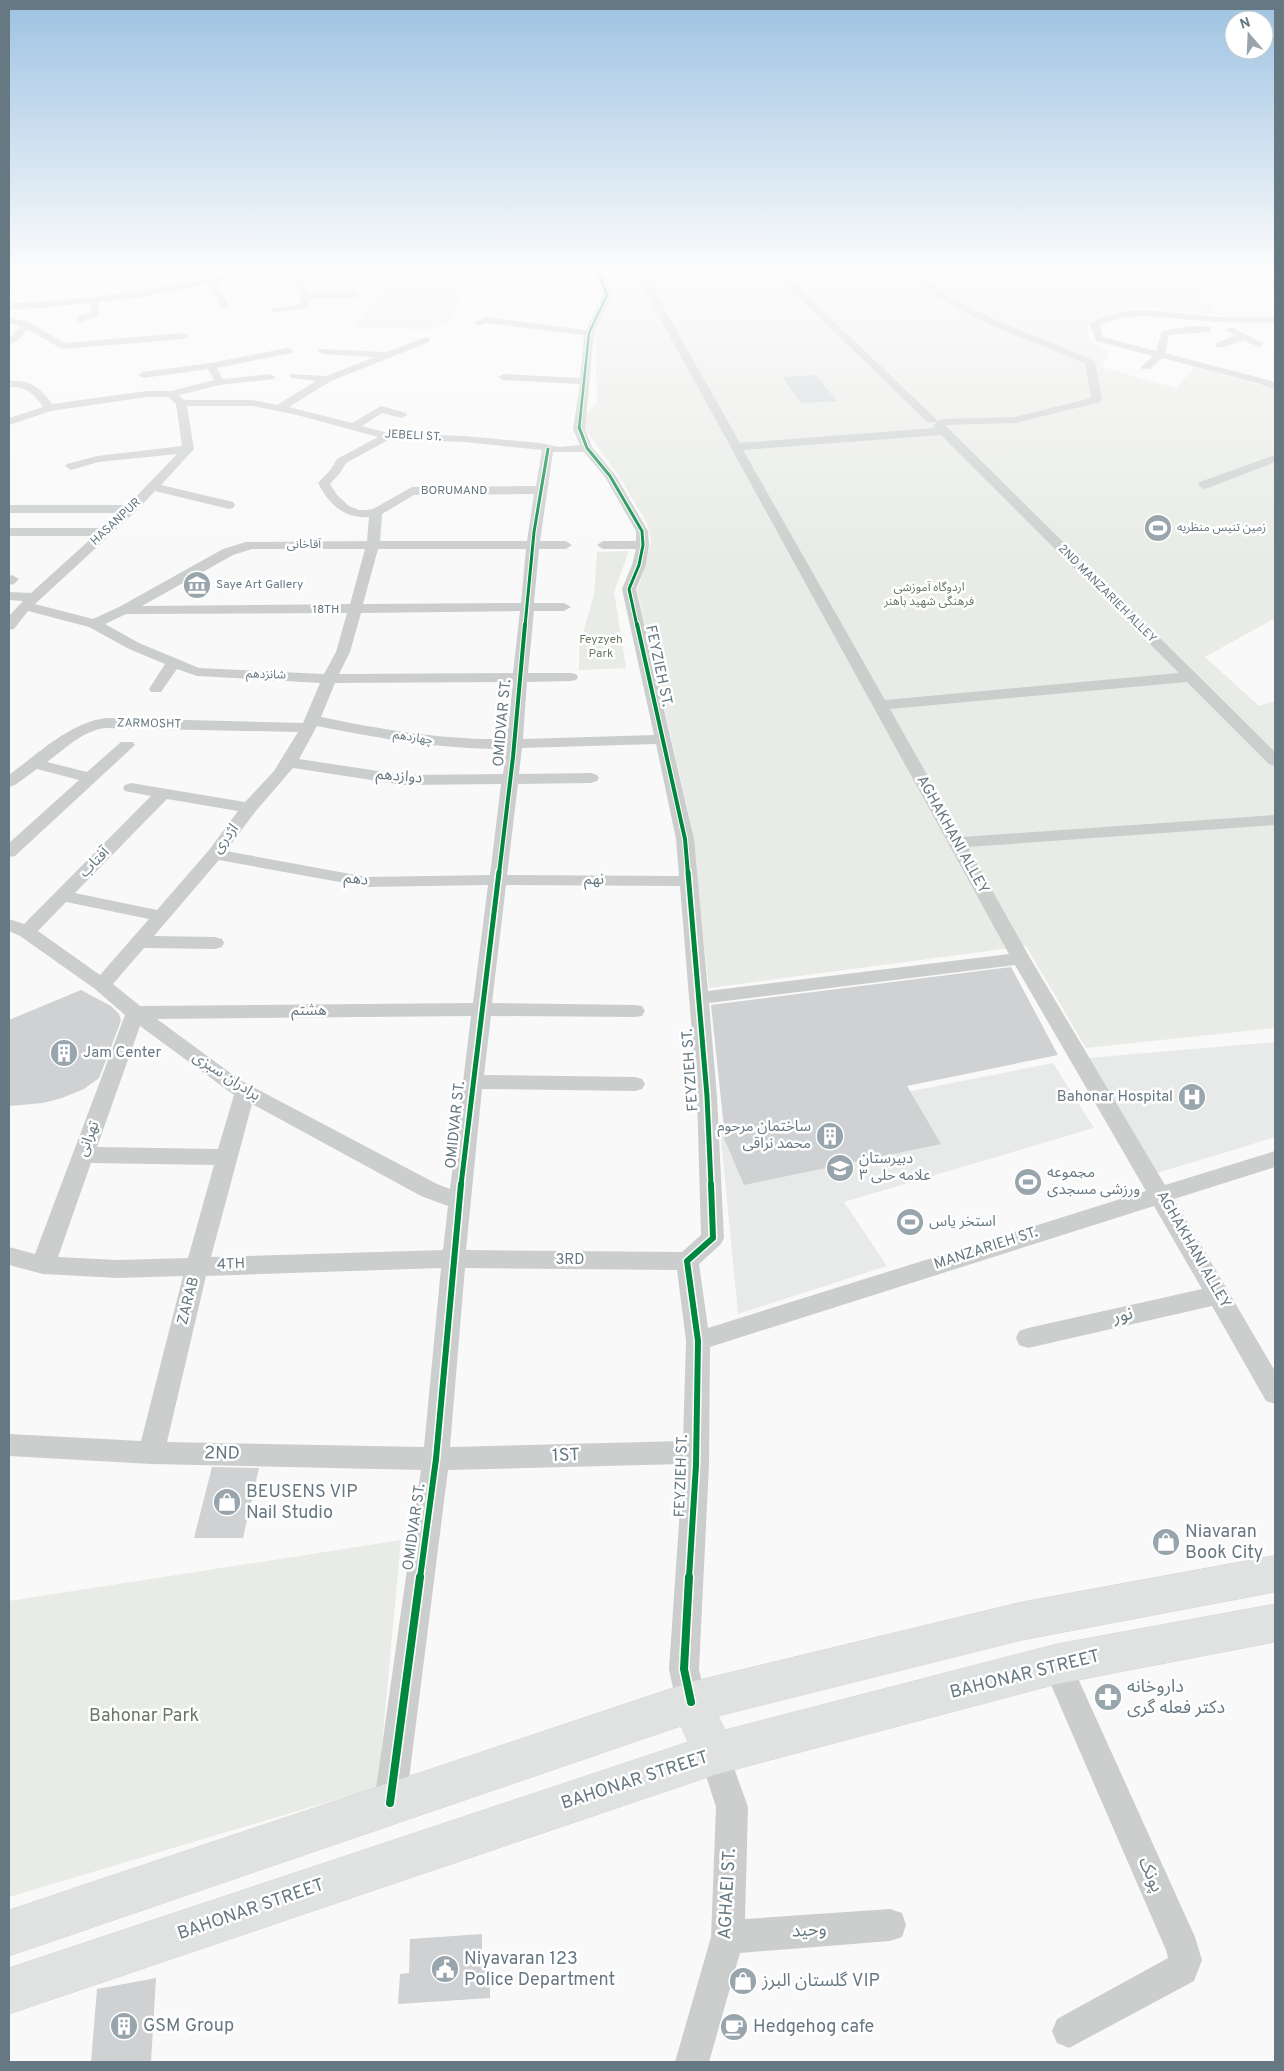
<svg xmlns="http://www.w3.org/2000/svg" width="1284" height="2071" font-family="Overpass,'Noto Sans Arabic',sans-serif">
	<rect width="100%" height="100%" fill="#f9f9f9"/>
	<g fill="#e8eae9">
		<path d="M1275,1042v95l-124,38 -63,-117z"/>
		<path d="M1053,1063l41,65 -250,74 43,64 -149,48 -18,-185z"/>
	</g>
	<g fill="#e8ebe6">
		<path d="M359,271h112l-13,33 -10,19 -21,7 -72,-3 18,-24 7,-18z"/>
		<path d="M535,271h41l3,13 -41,-5z"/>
		<path d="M602,271h646l5,7 22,1v11l-76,4 20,21c-42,-4 -94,-17 -132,9l3,18 19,10 -7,15 74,21 19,-21 80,22v229l-70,39 54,49 16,-5v327l-189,20 -60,-102 -317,42 -19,-169 -53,-229 9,-25 5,-25 -4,-17 -29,-48 -33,-46v-14l12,-13 -2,-69 17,-38z"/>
		<path d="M629,551l-15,41 12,76 -47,2v-24l15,-51 3,-43z"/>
		<path d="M401,1540l-23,247 -369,110v-296z"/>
	</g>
	<path fill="#ccd6d8" d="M816,375l21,26 -36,2 -19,-26z"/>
	<g fill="#cfd1d2">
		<path d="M1011,967l47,88 -151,31 34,58 -197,41 -23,-54v-2l3,-1 -13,-123z"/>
		<path d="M81,990l30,16 8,8 2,7 -22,57 -15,11 -22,9 -19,5 -34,3v-86z"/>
		<path d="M212,1467l47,1 -16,70h-49z"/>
		<path d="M482,1934v35h8v29l-92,6 2,-30 9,-1 1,-34z"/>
		<path d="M156,1978l-5,84h-60l6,-73z"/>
	</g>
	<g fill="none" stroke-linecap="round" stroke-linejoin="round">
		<defs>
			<path id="primary" d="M1275,1556v36l-253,48 -304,76 7,14 332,-86 218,-40v38l-218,42 -343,91 -705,239v-46l679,-226 -7,-16 -672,230v-46l682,-228 331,-80z"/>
		</defs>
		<use href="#primary" stroke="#d5d6d7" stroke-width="1"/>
		<g fill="#cccece" fill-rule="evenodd">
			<path d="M250,271h20l-53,12 12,22 -5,3 -5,-3 -10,-21 -67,13 -43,5v14l-19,6 -3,-1v-4l14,-5 -1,-9 -48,5 -33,1v-6c81,-2 161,-17 241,-32z"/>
			<path d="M287,271h9l13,21h45l5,3 -5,3h-44l-4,10 -35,5v-4l28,-5 2,-9z"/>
			<path d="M594,271h9l9,24 -18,38 -9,96 7,18 24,29 32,55 1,14 -3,20 -10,24 58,250 14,152 301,-37 -375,-683h9l97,172 195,-15 -2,-2 6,-6 4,-1 72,-2 76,-19 -6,-35c-57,-24 -134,-46 -177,-92h10l31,25 47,24 99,41 7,39 -1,2 -86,21 -70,2 330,327v14l-6,-2 -82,-82 -297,27 72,128 313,-22v10l-307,22 62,111 135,227 110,-34v16l-101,32 101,172v33l-9,-3 -54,-95 -184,42 -9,-3 -3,-7 3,-7 9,-3 174,-39 -48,-83 -444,141 -1,118 -10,204 7,33 -4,10 -11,5 -11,-5 -4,-10 -7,-33 14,-205 -235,6 -42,333 -5,11 -11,5 -11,-5 -5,-11 47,-333 -270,-6 -142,-8v-22l132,7 42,-165 -65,2 -75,-4 -34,-9v-18l26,7 90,-239 -30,-26 -75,-53 -11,-5v-12l15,5 127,-128 -26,-5 -2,-3 2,-3 6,-2 114,19 29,-31 24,-39 -193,-4c-23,3 -40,21 -58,34l40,10 34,-30h12l2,3 -120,111 -6,1v-14l70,-63 -42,-11 -22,16 -6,2v-12c30,-22 59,-51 96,-57l198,5 17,-40 -123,-7 -20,-7 -16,23h-10l-2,-3 16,-25 -36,-15 -40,-22 -61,-16 -14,18 -5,1v-14l14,-15 -14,-1v-8l22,1 63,-57h-85v-8h93l18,-15h-111v-8h119l49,-51 -79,8 -27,8 -6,-4 2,-2 30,-8 85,-10 -6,-42 -8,-7h-21l-96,14 -42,14v-7l34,-11c-9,-14 -18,-21 -34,-20v-6c20,-2 32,7 43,23l95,-13h24l43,-11 -6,-11 -65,9 -5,-3 5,-3 68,-9 77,-15 5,3 -1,2 -75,15 6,11 47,-5 5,3 -1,2 -54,6 -41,10 5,5h69l24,5 39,-24 -25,-3 -1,-2 1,-2 35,2 49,-19 -52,-3 -5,-3 1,-2 68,3 39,-15 3,1v4l-98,39 -42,26 63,16 29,-17 25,7 1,2 -5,3 -20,-5 -20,13 26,7 77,3 75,7 19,4 21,-2 -7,-16 7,-45 -77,-4 -5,-3 5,-3 77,4 4,-43 -98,-12 -8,3 -5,-3 12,-6 101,13 16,-35zM187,406h66l44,9 81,22 -41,22 -6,10 -13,14c11,21 26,36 51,34l-2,24 -121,1 -23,7 -104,58 -26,12 -58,-15 100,-92 20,-21 74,18 4,-1 2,-3 -2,-3 -72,-17 33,-36zM941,435l238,238 -294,27 -142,-250zM390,439l75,3 77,8 -6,36 -124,1 -39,22 -6,1h-8l-10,-4 -12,-11 -7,-11 10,-11 6,-10zM553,452h31l21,25 31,54v10h-33l-6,4 6,4h33l-4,16 -10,24 32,146 -131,4 4,-57 44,-1 5,-1 2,-3 -2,-3 -5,-1h-43l6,-62h30l7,-4 -7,-4h-30l5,-54h27l6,-4 -6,-4h-26zM534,494l-7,47h-147l2,-27 32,-19zM252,549h113l-15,55 -208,2 91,-51zM378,549h148l-5,54 -158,1zM520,611l-7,62 -174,1 11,-22 11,-39zM347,613l-11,39 -12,22 -125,-6 -60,-25 -34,-19 21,-10zM513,682l-6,57c-66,1 -122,-9 -186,-22l14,-34zM317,726c66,13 121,23 189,23l-3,25 -99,1 -105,-16zM656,744l20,95 3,37 -172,-1 11,-91 73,-1 6,-2 2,-3 -2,-3 -6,-2 -72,1 3,-26zM293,768l111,17 97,-1 -11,91 -123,2 -141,-26 29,-39zM167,799l71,12 -29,39 -52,60 -82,-17zM219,860l148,27 121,-2 -15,118 -333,3 -27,-22 31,-36 71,1 7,-2 2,-4 -2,-4 -7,-2 -61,-1zM506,885l174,1 17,210 4,139 -19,17 -216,-2 16,-161 153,2 7,-2 3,-5 -3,-5 -7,-2 -151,-2 7,-59 144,1 7,-1 3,-5 -3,-5 -7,-1 -143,-2zM66,902l83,17 -49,56 -62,-44zM1015,965l131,226 -438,137 -9,-64 22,-20 3,-6 -7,-142 -8,-93zM471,1016l-21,173 -13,-5 -197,-104 -83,-61zM140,1026l94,69 -16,54 -121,-2zM252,1104l169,92 27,10 -5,44 -232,7zM91,1163l123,2 -26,93 -70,2 -60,-3zM441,1268l-17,179 -257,-5 39,-166zM465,1268l212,2 9,71 -3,100 -233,6z"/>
			<path d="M772,271h9l154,147 2,2 -2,2h-8z"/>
			<path d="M1133,310l24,1 59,6h59v6l-59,-1 -71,-6 -23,2 -22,7 3,12 53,14 6,-20 30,-5 19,1v4l-3,1 -39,3 -4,18 103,27 7,3v7l-15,-6 -98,-26 -12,11h-8l-1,-2 12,-11 -57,-15 -6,-17c11,-9 30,-12 43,-14z"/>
			<path d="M9,317l20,5 35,21 119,-10 5,3 -5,3 -121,10 -35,-20 -6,9 -12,7v-7l5,-4 6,-8 -11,-3z"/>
			<path d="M1231,327l33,17 -5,3 -16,-7 -19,7h-8v-4l19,-7 -9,-6z"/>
			<path d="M1275,455v7l-67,26 -4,1 -6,-4 2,-3z"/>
			<path d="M12,575l7,4 -5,5 -5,1v-9z"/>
			<path d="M1057,1650l10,4 128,283 7,23 -8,21 -125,67 -12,-5 -5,-12 5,-12 111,-61 -2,-8 -124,-286 5,-10z"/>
			<path d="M714,1739l11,4 23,64 -3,112 145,-10 12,4 4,12 -4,12 -12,4 -150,12 -31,109h-34l36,-125 5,-130 -17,-53 4,-11z"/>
		</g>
		<use href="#primary" fill="#e0e1e1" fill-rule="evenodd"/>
		<defs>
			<path id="cycleway-far5" d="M579,429l10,-96 18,-38 -9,-24"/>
			<g id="cycleway-far4">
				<path d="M579,427l8,21 23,28 32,55 1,14 -4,20 -10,24 8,37"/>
				<path d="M525,626l9,-94 14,-83"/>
			</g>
			<g id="cycleway-far3">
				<path d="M637,624l48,215 3,35"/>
				<path d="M499,874l14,-117 12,-133"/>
			</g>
			<g id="cycleway-far2">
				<path d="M688,872l19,224 4,89"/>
				<path d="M461,1185l38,-313"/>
			</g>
			<g id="cycleway-far1">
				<path d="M420,1578l16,-119 25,-275"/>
				<path d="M689,1578l7,-113 2,-124 -11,-80 26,-23 -2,-54"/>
			</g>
			<g id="cycleway">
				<path d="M689,1577l-5,92 7,33"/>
				<path d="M390,1803l30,-226"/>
			</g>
		</defs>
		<use href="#cycleway-far5" stroke="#fff" stroke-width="4"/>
		<use href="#cycleway-far4" stroke="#fff" stroke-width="5"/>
		<use href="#cycleway-far3" stroke="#fff" stroke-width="6"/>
		<use href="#cycleway-far2" stroke="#fff" stroke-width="8"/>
		<use href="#cycleway-far1" stroke="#fff" stroke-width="9"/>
		<use href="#cycleway" stroke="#fff" stroke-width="11"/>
		<use href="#cycleway-far5" stroke="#00873e" stroke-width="2.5"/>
		<use href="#cycleway-far4" stroke="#00873e" stroke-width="3"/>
		<use href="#cycleway-far3" stroke="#00873e" stroke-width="4"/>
		<use href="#cycleway-far2" stroke="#00873e" stroke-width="5"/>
		<use href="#cycleway-far1" stroke="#00873e" stroke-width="6"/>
		<use href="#cycleway" stroke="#00873e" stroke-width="8"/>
	</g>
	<linearGradient id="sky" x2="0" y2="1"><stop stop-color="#9dc2e2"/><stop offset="0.48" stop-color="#fcfcfc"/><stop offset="1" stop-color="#fcfcfc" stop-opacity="0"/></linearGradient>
	<rect width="1284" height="561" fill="url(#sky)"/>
	<defs>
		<symbol id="stadium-disc" viewBox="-11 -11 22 22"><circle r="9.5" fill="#99a5ac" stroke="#fff"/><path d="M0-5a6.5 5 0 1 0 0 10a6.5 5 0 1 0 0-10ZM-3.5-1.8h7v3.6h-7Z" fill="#fff"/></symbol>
		<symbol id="museum-disc" viewBox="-11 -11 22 22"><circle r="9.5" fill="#99a5ac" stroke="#fff"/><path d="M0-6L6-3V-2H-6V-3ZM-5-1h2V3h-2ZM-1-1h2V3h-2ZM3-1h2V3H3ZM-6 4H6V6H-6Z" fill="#fff"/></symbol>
		<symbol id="building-disc" viewBox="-11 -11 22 22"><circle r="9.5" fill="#99a5ac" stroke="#fff"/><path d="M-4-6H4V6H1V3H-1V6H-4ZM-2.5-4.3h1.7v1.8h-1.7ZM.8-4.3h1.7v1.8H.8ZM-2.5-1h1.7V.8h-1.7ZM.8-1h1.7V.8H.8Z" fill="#fff"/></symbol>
		<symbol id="hospital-disc" viewBox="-11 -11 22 22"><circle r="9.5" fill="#99a5ac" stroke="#fff"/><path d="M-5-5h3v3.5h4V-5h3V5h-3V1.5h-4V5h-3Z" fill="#fff"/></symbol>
		<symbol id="school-disc" viewBox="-11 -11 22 22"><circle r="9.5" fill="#99a5ac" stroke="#fff"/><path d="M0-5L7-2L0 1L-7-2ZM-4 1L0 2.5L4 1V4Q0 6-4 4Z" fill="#fff"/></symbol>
		<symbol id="shop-disc" viewBox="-11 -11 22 22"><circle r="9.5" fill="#99a5ac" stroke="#fff"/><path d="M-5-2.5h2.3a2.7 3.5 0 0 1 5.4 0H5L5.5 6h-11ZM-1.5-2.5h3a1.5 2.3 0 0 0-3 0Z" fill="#fff"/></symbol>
		<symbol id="pharmacy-disc" viewBox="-11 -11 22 22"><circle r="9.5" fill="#99a5ac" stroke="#fff"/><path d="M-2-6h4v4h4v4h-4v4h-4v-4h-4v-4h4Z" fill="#fff"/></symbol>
		<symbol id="civic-disc" viewBox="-11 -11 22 22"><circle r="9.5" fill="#99a5ac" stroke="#fff"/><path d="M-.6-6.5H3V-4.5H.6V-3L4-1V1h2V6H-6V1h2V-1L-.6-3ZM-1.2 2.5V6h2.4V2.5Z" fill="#fff"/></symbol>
		<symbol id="cafe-disc" viewBox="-11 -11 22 22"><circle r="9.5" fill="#99a5ac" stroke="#fff"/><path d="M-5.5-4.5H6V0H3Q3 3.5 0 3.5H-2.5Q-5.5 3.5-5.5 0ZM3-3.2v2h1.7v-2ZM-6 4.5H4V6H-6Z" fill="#fff"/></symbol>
	</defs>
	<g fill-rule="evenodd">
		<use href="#stadium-disc" x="1142" y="512" width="32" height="32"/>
		<use href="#museum-disc" x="181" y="569" width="32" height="32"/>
		<use href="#building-disc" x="48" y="1037" width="32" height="32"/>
		<use href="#hospital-disc" x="1176" y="1081" width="32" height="32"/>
		<use href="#building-disc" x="814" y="1120" width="32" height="32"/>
		<use href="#school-disc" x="824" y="1152" width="32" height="32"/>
		<use href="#stadium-disc" x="1012" y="1166" width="32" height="32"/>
		<use href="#stadium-disc" x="894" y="1206" width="32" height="32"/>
		<use href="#shop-disc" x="211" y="1486" width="32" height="32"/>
		<use href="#shop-disc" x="1150" y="1526" width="32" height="32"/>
		<use href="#pharmacy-disc" x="1092" y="1681" width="32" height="32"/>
		<use href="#civic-disc" x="429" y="1953" width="32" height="32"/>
		<use href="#shop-disc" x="727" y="1965" width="32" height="32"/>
		<use href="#building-disc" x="108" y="2010" width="32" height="32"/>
		<use href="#cafe-disc" x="718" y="2011" width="32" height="32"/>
	</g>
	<g text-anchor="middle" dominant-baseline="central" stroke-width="5" stroke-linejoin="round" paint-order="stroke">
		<g font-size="12" fill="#667882" stroke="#fff">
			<text transform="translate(413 436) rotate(3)">JEBELI ST.</text>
			<text x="454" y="491">BORUMAND</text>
			<text transform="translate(116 522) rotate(-43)">HASANPUR</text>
			<text x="304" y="545">آقاخانی</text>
			<text transform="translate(1107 594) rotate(45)">2ND MANZARIEH ALLEY</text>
			<text x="326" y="610">18TH</text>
			<text transform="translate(266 675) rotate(2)">شانزدهم</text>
			<text transform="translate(149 724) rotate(1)">ZARMOSHT</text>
			<text transform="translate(413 738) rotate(9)">چهاردهم</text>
		</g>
		<g font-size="12" fill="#667882" stroke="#fff" text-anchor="start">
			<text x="1177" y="528">زمین تنیس منظریه</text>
			<text x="216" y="585">Saye Art Gallery</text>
		</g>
		<g font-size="12" fill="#6a7a64" stroke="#fff">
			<text x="929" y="588">اردوگاه آموزشی<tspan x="929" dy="14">فرهنگی شهید باهنر</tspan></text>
			<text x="601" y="640">Feyzyeh<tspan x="601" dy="14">Park</tspan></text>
		</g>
		<g font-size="15" fill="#667882" stroke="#fff">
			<text transform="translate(658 666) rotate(78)">FEYZIEH ST.</text>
			<text transform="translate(503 723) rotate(-85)">OMIDVAR ST.</text>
			<text transform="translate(399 777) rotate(5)">دوازدهم</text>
			<text transform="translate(952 835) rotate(61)">AGHAKHANI ALLEY</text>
			<text transform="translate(226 839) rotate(-53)">اژدری</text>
			<text transform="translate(95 863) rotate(-45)">آفتاب</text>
			<text transform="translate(356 880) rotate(7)">دهم</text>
			<text x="594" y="880">نهم</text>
			<text x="309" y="1011">هشتم</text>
			<text transform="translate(691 1070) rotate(-94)">FEYZIEH ST.</text>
			<text transform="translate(226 1077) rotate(33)">برادران سبزی</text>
			<text transform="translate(456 1125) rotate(-84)">OMIDVAR ST.</text>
			<text transform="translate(89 1139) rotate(-69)">تهرانی</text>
			<text transform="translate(986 1249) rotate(-18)">MANZARIEH ST.</text>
			<text transform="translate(1193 1250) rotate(60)">AGHAKHANI ALLEY</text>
			<text x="570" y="1260">3RD</text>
			<text transform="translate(231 1265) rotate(-2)">4TH</text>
			<text transform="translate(189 1301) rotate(-76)">ZARAB</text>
			<text transform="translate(682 1476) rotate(-88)">FEYZIEH ST.</text>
			<text transform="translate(415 1527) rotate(-82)">OMIDVAR ST.</text>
		</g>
		<g font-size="15" fill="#667882" stroke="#fff" text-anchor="start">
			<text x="83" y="1053">Jam Center</text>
			<text x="1173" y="1097" text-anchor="end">Bahonar Hospital</text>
			<text x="811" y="1127" text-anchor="end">ساختمان مرحوم<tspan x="811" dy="17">محمد نراقی</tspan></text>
			<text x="859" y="1159">دبیرستان<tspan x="859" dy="17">علامه حلی ۳</tspan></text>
			<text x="1047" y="1173">مجموعه<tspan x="1047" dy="17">ورزشی مسجدی</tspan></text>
			<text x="929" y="1222">استخر یاس</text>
		</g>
		<g font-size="18" fill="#667882" stroke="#fff">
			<text transform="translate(1123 1316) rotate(-13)">نور</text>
			<text transform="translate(222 1454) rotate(1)">2ND</text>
			<text transform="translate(566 1456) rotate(-2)">1ST</text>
			<text transform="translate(1025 1675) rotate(-14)">BAHONAR STREET</text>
			<text transform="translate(635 1781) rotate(-18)">BAHONAR STREET</text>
			<text transform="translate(1150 1875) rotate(66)">پونک</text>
			<text transform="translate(728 1894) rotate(-87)">AGHAEI ST.</text>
			<text transform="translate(251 1910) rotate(-19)">BAHONAR STREET</text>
			<text transform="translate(809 1931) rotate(-4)">وحید</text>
		</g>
		<g font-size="18" fill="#667882" stroke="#fff" text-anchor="start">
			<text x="246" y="1492">BEUSENS VIP<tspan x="246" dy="21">Nail Studio</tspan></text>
			<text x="1185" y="1532">Niavaran<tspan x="1185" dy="21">Book City</tspan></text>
			<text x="1127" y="1687">داروخانه<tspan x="1127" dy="21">دکتر فعله گری</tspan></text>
			<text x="464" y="1959">Niyavaran 123<tspan x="464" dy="21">Police Department</tspan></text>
			<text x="762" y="1981">گلستان البرز VIP</text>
			<text x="143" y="2026">GSM Group</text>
			<text x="753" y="2027">Hedgehog cafe</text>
		</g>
		<g font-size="18" fill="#6a7a64" stroke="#fff">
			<text x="144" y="1716">Bahonar Park</text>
		</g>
	</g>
	<rect width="1284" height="2071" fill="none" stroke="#667882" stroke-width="20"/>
	<g transform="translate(1249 35) rotate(341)"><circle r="24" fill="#ffffff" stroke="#c2c9cd"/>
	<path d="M0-4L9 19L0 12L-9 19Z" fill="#99a5ac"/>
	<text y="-8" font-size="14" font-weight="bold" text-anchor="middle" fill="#667882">N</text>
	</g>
</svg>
